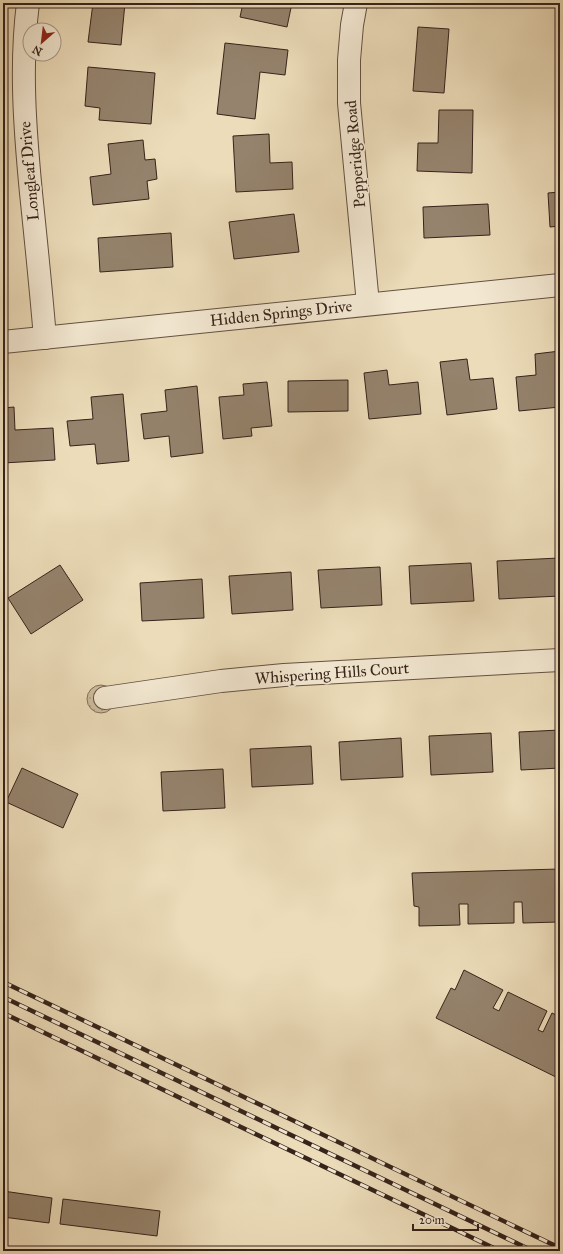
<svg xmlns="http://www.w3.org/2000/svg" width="563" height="1254" font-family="'IM FELL Great Primer',serif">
	<defs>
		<pattern id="grass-dots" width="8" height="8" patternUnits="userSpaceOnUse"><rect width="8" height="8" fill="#cdbd9e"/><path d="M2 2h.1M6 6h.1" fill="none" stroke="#b1a288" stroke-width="1.8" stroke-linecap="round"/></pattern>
	</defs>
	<rect width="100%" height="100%" fill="#ecdcb9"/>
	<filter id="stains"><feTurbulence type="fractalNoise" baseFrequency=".005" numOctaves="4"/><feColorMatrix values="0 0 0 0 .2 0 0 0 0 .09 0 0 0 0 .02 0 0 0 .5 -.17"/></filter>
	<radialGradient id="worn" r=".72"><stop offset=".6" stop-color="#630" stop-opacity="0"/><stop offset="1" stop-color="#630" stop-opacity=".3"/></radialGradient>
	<circle fill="url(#grass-dots)" stroke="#82705c" cx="101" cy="699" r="14"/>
	<g fill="#95836d" stroke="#36231a">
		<path d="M93,3h32l-4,42 -33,-3z"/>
		<path d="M243,3h49l-5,24 -47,-10z"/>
		<path d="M418,27l31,2 -5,64 -31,-2z"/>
		<path d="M225,43l63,7 -3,25 -25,-3 -5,47 -38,-5z"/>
		<path d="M88,67l67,6 -4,51 -52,-4 1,-12 -15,-2z"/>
		<path d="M439,110h34l-1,63 -55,-2 1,-28h20z"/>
		<path d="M269,134l1,29 22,-1 1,27 -57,3 -3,-56z"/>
		<path d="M143,140l2,20 10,-1 2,20 -10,2 2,18 -56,6 -3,-28 21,-3 -3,-30z"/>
		<path d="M560,192v34l-10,1 -2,-34z"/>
		<path d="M488,204l2,31 -66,3 -1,-31z"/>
		<path d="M294,214l5,38 -65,7 -5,-37z"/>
		<path d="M171,233l2,34 -73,5 -2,-34z"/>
		<path d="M560,351v56l-41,4 -3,-34 20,-2 -1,-21z"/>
		<path d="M467,359l3,21 23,-2 4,31 -50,6 -7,-53z"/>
		<path d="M387,370l2,15 29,-3 3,32 -52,5 -5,-46z"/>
		<path d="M348,380v31l-60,1v-31z"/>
		<path d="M267,382l5,44 -21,2 1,8 -29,3 -4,-42 25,-2 -1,-11z"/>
		<path d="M197,386l6,67 -32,4 -2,-21 -25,3 -3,-25 26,-3 -2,-21z"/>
		<path d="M123,394l6,67 -32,3 -2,-20 -25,2 -3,-25 26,-2 -2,-22z"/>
		<path d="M14,407l1,23 38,-2 2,32 -52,3v-55z"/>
		<path d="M559,558l1,38 -61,3 -2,-38z"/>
		<path d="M471,563l3,38 -63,3 -2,-38z"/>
		<path d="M60,565l23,35 -52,34 -23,-36z"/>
		<path d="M380,567l2,38 -61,3 -3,-38z"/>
		<path d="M291,572l2,38 -61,4 -3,-38z"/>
		<path d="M202,579l2,39 -62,3 -2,-38z"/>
		<rect x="3" y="677" width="4" height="63"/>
		<path d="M560,730v38l-39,2 -2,-38z"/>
		<path d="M491,733l2,39 -62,3 -2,-39z"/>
		<path d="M401,738l2,39 -62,3 -2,-38z"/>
		<path d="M311,746l2,38 -61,3 -2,-38z"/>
		<path d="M22,768l56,26 -15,34 -57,-26z"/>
		<path d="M223,769l2,39 -62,3 -2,-39z"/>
		<path d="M560,869l-1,53 -36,1 -1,-21h-8v21l-46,1v-20h-9l1,21 -41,1v-19l-5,-1 -2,-33z"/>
		<path d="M464,970l39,20 -10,18 6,3 9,-19 39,19 -9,19 5,2 9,-19 8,4v62l-124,-61 15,-30 4,2z"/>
		<path d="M3,1191l49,7 -3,25 -46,-6z"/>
		<path d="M63,1199l97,12 -3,25 -97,-12z"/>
	</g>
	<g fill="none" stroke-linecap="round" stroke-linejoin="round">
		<defs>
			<g id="minor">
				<path d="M28,3c-8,63 -3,127 3,190 5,48 10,97 14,145"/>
				<path d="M356,3l-4,22 -3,35v43l19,201"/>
				<path d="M3,342l557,-57"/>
				<path d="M105,698l116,-17 63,-6 276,-15"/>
			</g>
		</defs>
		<use href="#minor" stroke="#645142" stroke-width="24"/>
		<use href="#minor" stroke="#f3e8d2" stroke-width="22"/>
		<defs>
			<g id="rail">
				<path d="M3,982l557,266"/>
				<path d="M3,997l530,254"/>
				<path d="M3,1013l497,238"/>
			</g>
		</defs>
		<use href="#rail" stroke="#36231a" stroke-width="4.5"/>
		<use href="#rail" stroke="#f3e8d2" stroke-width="3" stroke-dasharray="9" stroke-linecap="butt"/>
	</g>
	<g text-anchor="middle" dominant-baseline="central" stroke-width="3.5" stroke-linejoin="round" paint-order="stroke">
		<g font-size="16" fill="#36231a" stroke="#f3e8d2">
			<text transform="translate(355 154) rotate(-95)">Pepperidge Road</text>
			<text transform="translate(29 171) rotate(-95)">Longleaf Drive</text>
			<text transform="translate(281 313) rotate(-6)">Hidden Springs Drive</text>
			<text transform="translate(332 673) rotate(-4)">Whispering Hills Court</text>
		</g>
	</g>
	<rect width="563" height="1254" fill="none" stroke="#ecdcb9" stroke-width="16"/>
	<rect x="4" y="4" width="555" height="1246" fill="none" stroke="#36231a" stroke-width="2"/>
	<rect x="8" y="8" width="547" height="1238" fill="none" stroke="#36231a"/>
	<g transform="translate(42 42) rotate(208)"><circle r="19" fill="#f3e8d2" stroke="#a79988"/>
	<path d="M0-3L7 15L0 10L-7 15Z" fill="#8f2418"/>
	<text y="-6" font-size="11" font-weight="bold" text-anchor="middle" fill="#36231a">N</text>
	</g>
	<path d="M413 1224v6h65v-6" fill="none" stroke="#36231a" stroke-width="2"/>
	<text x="419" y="1224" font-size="12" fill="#36231a" stroke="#f3e8d2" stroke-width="3" paint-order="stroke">20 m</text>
	<rect width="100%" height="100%" filter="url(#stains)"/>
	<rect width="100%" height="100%" fill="url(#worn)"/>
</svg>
